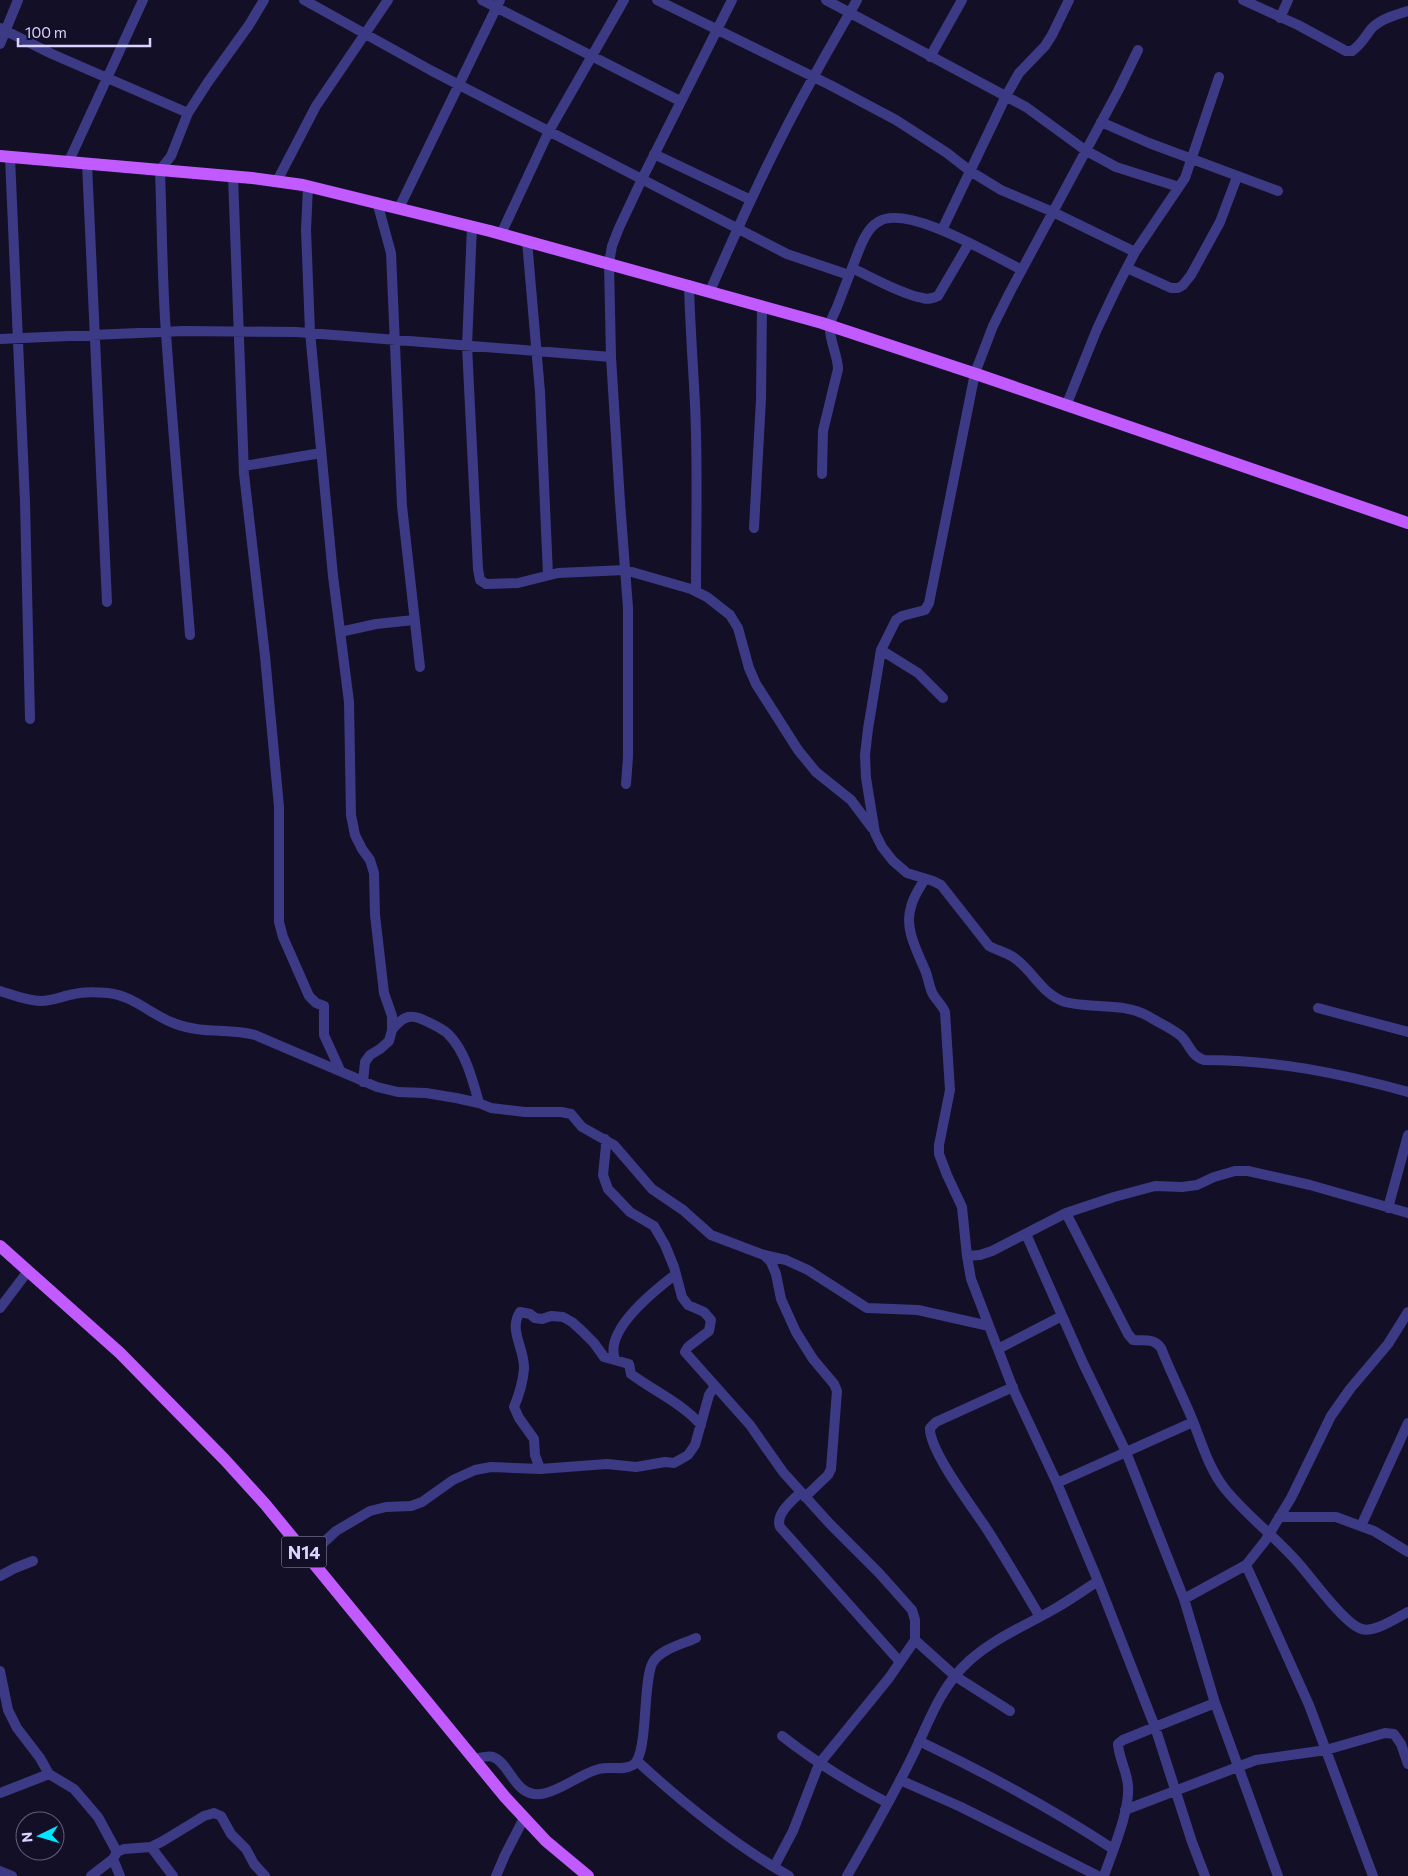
<svg xmlns="http://www.w3.org/2000/svg" width="1408" height="1876" viewBox="0 0 1408 1876" font-family="Commissioner,sans-serif">
<rect width="100%" height="100%" fill="#130f26"/>
<g fill="none" stroke-linecap="round" stroke-linejoin="round">
<path stroke="#3d3a85" stroke-width="10" d="M304 0 432 71 787 254 849 275
M482 0 680 101
M657 0 830 85 896 120 947 153 970 171 1001 190 1053 212 1135 252
M826 0 1026 107 1085 150 1116 167 1179 187
M1243 0 1298 25 1346 51H1352C1361 45 1365 37 1371 29 1380 19 1395 15 1408 11
M1280 18 1288 0
M0 28 52 54 188 113
M0 44 18 0
M1138 50 1118 91 1011 290 993 326 975 373 929 603 925 610 902 616 896 620 881 650 868 729 865 755 866 778 875 833 882 847 893 861 907 873 933 881 941 885 989 946C996 950 1006 952 1013 957 1032 969 1042 995 1065 1002 1092 1009 1123 1002 1148 1016 1159 1023 1171 1028 1181 1036 1190 1045 1191 1056 1204 1060 1275 1060 1340 1073 1408 1092
M930 57 962 0
M1101 122 1149 143 1278 191
M654 154 751 200
M10 157 25 502 30 719
M68 163 143 0
M87 164 107 602
M233 176 244 474 265 656 279 807V922L283 937 309 996 316 1003 324 1006V1035L340 1070
M277 181 316 106 388 0
M308 186 306 230 310 332 333 576 349 702 351 815 355 835 362 849 370 860 374 873 375 915 384 993 392 1016V1030L389 1041 380 1049 370 1055 365 1062 363 1082
M377 202 391 253 402 506 420 667
M399 208 500 0
M472 226 467 346 478 569 480 580 486 584 518 583 558 573 625 570 691 589 707 597 730 615 738 628 749 668 756 684 798 750 816 772 851 800 872 828
M942 230 1006 96 1019 73 1045 46 1052 35 1069 0
M501 234 549 131 624 0
M527 241 540 392 548 575
M852 268C871 277 903 295 923 298 928 300 933 298 938 296L969 243
M1127 268 1171 288H1178L1183 285 1191 275 1220 222 1237 177
M689 285C690 325 693 364 695 404 698 466 696 529 696 591
M710 291C742 218 775 145 814 76 828 50 843 25 857 0
M0 339 184 331 296 332 611 357
M1066 406 1097 329 1116 289 1135 252 1185 178 1219 77
M244 466 321 453
M822 474 823 431 838 369C838 355 828 338 830 324 831 319 835 312 837 307 842 294 847 281 852 268 858 254 864 230 878 222 907 203 993 256 1022 270
M754 528 761 399 762 306
M340 632 376 624 414 620
M190 635C182 534 173 434 166 333 162 279 162 224 160 170L171 156 188 113 208 82 249 25 264 0
M881 650 918 673 943 698
M626 784 628 757V608L620 502 611 357 609 263 612 246 619 228 642 179 732 0
M925 879C920 887 913 897 911 907 904 928 917 951 925 970 929 979 929 989 934 996 938 1002 942 1005 945 1012L950 1090 939 1145V1154L947 1175 962 1207 967 1256 971 1279 1014 1391 1057 1483 1098 1581 1155 1727 1192 1842 1205 1876
M0 991C13 995 27 1001 41 1001 52 1001 63 996 74 994 85 991 97 992 108 993 135 996 152 1016 176 1024 202 1034 229 1028 255 1035L377 1087 398 1092 426 1093 456 1098 479 1103 491 1108 525 1112H561L571 1114 582 1127 614 1145 652 1189 683 1210 711 1235 764 1255 786 1260 808 1270 867 1308 918 1310 989 1326
M1318 1008 1408 1032
M392 1030C403 1015 412 1013 428 1022 434 1025 443 1029 448 1034 465 1050 473 1081 479 1103
M605 1139 606 1146 603 1175 608 1189 630 1212 654 1226 665 1245 674 1267 682 1297 688 1305 704 1312 711 1320 709 1331 688 1347 685 1352 750 1425 783 1472 830 1524 879 1573 912 1610 915 1620V1640L900 1662 889 1678 819 1764 793 1831 774 1867
M1388 1208 1408 1135
M1066 1213 1128 1334 1133 1340C1145 1341 1154 1338 1161 1348 1169 1368 1178 1387 1187 1407 1200 1435 1206 1465 1225 1489 1248 1517 1277 1538 1300 1565 1313 1580 1343 1621 1359 1628 1372 1635 1396 1618 1408 1612
M1026 1234 1083 1363 1126 1452 1184 1599
M764 1255 771 1262 776 1274 781 1299 796 1332 813 1359 834 1384 837 1391 831 1469 828 1475 805 1497
M967 1256 980 1255 992 1251 1066 1213 1114 1197 1155 1186 1182 1187 1197 1185 1214 1177 1235 1171H1248L1310 1185 1408 1213
M0 1308 28 1271
M998 1349 1062 1316
M615 1359C604 1330 655 1290 676 1274
M1013 1387 936 1422 930 1428C929 1451 974 1509 988 1531 1006 1559 1023 1588 1040 1617
M540 1469 535 1455 534 1439 519 1418 514 1407C519 1395 523 1381 524 1369 525 1349 508 1330 520 1312L530 1314 535 1318 542 1319 551 1316 563 1317 572 1322 582 1331 594 1343 604 1357 629 1364 631 1374C654 1391 683 1404 701 1425
M1057 1483 1193 1422
M801 1492C792 1501 775 1514 780 1527L900 1662
M1279 1517H1336L1374 1531 1408 1552
M1361 1526 1408 1423
M308 1557 336 1531 370 1511 386 1507 411 1506 422 1502 453 1480 475 1470 491 1467 540 1469 607 1464 636 1467 665 1462 674 1463 688 1455 695 1445 709 1395 715 1386
M1246 1565 1309 1705 1373 1876
M0 1576 15 1568 33 1561
M915 1640 955 1676 1010 1711
M0 1671 8 1710 17 1728 40 1758 49 1774 74 1789 98 1817 117 1852
M1215 1703 1278 1876
M782 1736C818 1764 849 1783 888 1803
M919 1741C988 1774 1049 1807 1113 1849
M474 1759C480 1758 488 1755 493 1757 511 1763 515 1802 546 1793 565 1788 580 1774 599 1769 609 1766 623 1771 633 1765 649 1755 642 1680 653 1662 661 1649 683 1644 696 1638
M637 1761C684 1804 733 1844 789 1876
M900 1780 961 1807 1098 1876
M0 1793 49 1774
M1125 1810 1256 1760 1326 1750 1385 1733 1394 1734 1401 1744 1408 1764
M151 1847 173 1876
M113 1859 120 1876
M0 1871 12 1876
M91 1876 113 1859 117 1852 124 1849 151 1847 163 1841 204 1816 214 1813 221 1816 231 1834 246 1849 254 1864 265 1876
M496 1876 505 1855 524 1818
M847 1876C869 1838 891 1799 911 1759 928 1725 939 1688 969 1661 994 1638 1027 1625 1056 1608 1070 1600 1084 1590 1098 1581
M1104 1876C1112 1852 1130 1811 1128 1786 1127 1771 1119 1759 1118 1744L1123 1740 1155 1727 1215 1703 1184 1599 1246 1565 1265 1541 1291 1498 1331 1416 1350 1389 1388 1344 1408 1312"/>
<path stroke="#c25bff" stroke-width="12" d="M0 156 252 178 303 185 490 231 822 323 982 376 1408 523
M0 1246 120 1353 225 1460 265 1504 505 1797 546 1841 588 1876"/>
</g>
<g text-anchor="middle" dominant-baseline="central" stroke-width="4.5" stroke-linejoin="round" paint-order="stroke">
<rect fill="#130f26" stroke="#9e99be" stroke-width="1" x="281.5" y="1536.5" width="45" height="31" rx="4"/>
<g font-size="18" font-weight="bold" fill="#d9d4ff">
<text x="304" y="1552">N14</text>
</g>
</g>
<g transform="translate(40 1836) rotate(265)"><circle r="24" fill="#130f26" stroke="#625e7d"/>
<path d="M0-4L9 19L0 12L-9 19Z" fill="#00e5ff"/>
<text y="-8" font-size="14" font-weight="bold" text-anchor="middle" fill="#d9d4ff">N</text>
</g>
<path d="M18 38v8h132v-8" fill="none" stroke="#d9d4ff" stroke-width="2.5"/>
<text x="25" y="38" font-size="15" fill="#d9d4ff" stroke="#130f26" stroke-width="4" paint-order="stroke">100 m</text>
</svg>
